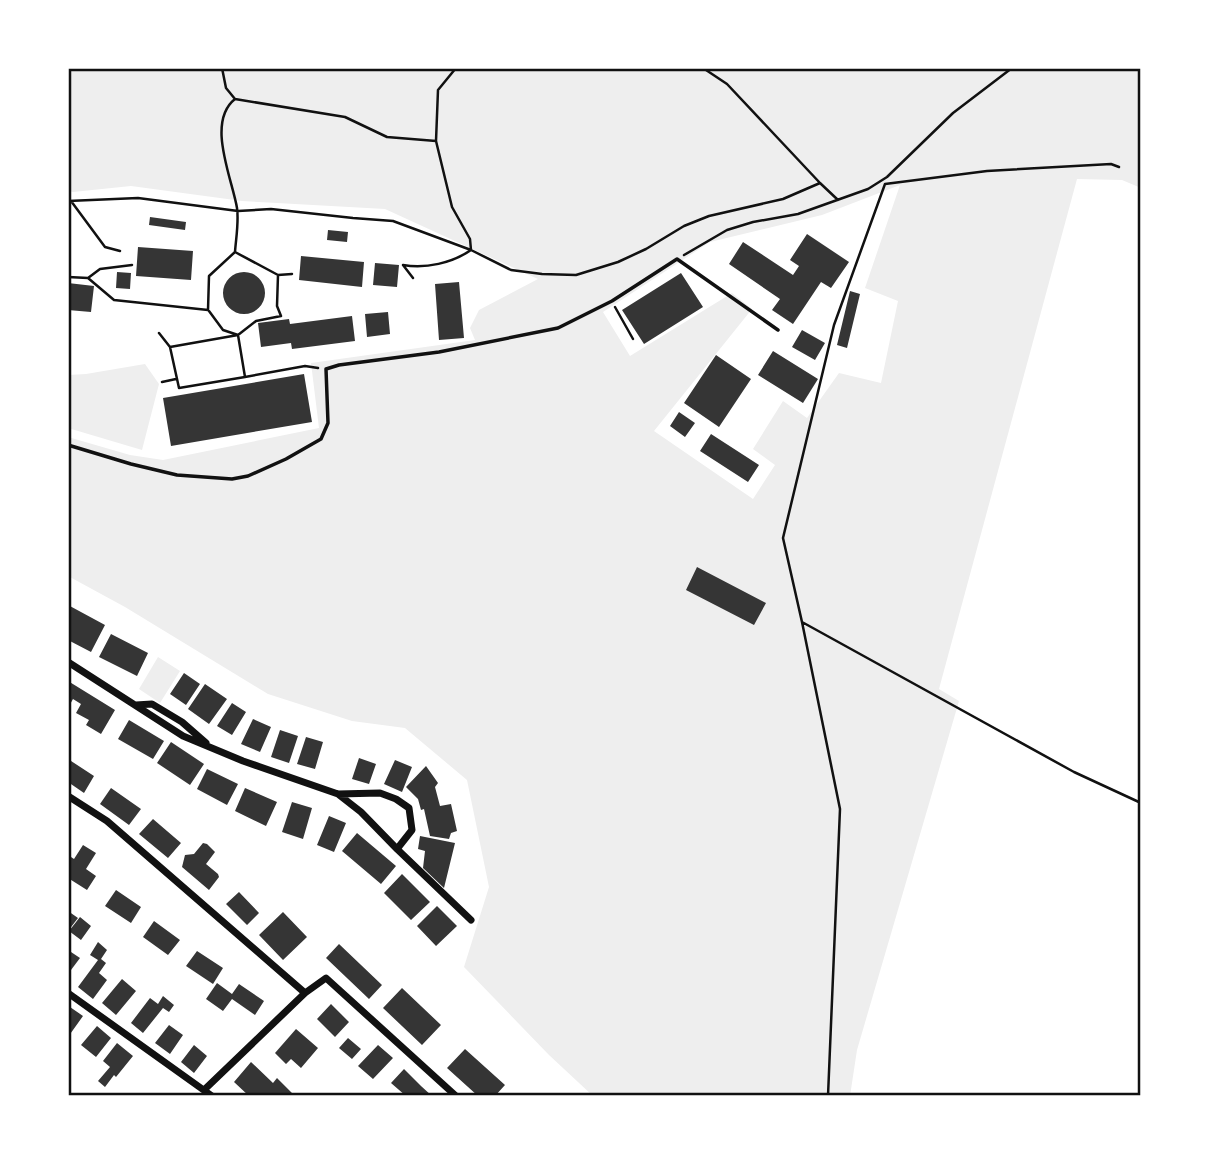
<svg xmlns="http://www.w3.org/2000/svg" width="1209" height="1164" viewBox="0 0 1209 1164" font-family="Mulish,sans-serif">
<rect width="100%" height="100%" fill="#fff"/>
<path fill="#eee" fill-rule="evenodd" d="M68 68H1141V188L1122 180 1077 179 939 689 959 701 857 1050 850 1096H593L549 1055 464 967 489 887 467 780 405 728 352 721 268 694 125 607 68 576V437L130 455 163 460 319 428 311 363 475 340 470 328 479 310 538 279 385 209 242 201 131 186 73 192 68 191ZM900 185 865 288 898 301 881 383 839 373 807 418 783 401 753 449 775 465 753 499 654 431 752 309 732 293 630 356 603 312 710 242 822 215Z
M145 364 159 384 142 450 68 428V375L86 374Z
M158 657 180 671 160 703 139 689Z"/>
<path fill="#353535" d="M150 217 186 222 185 230 149 225Z
M328 230 348 232 347 242 327 240Z
M807 234 849 262 831 288 821 282 793 324 772 310 780 299 729 264 743 242 793 275 799 266 790 260Z
M138 247 193 251 191 280 136 276Z
M301 256 364 262 362 287 299 280Z
M375 263 399 265 397 287 373 285Z
M223 293a21 21 0 1 1 42 0a21 21 0 1 1-42 0Z
M117 272 131 273 130 289 116 288Z
M681 273 703 307 644 344 622 310Z
M459 282 464 338 439 340 435 284Z
M68 283 94 286 91 312 68 310Z
M850 291 860 294 847 348 837 345Z
M388 312 390 334 367 337 365 314Z
M352 316 355 341 292 349 291 343 261 347 258 323 289 319 290 324Z
M802 330 825 343 815 360 792 347Z
M773 351 818 379 803 403 758 375Z
M716 355 751 379 719 427 684 403Z
M304 374 312 422 171 446 163 398Z
M679 412 695 423 685 437 670 426Z
M711 434 759 465 748 482 700 451Z
M697 567 766 603 754 625 686 590Z
M68 605 105 625 91 652 68 640Z
M111 634 148 653 137 676 99 657Z
M184 673 200 684 186 705 170 694Z
M68 681 115 710 101 734 86 725 89 720 76 713 81 704 73 699 68 708Z
M205 684 227 699 209 724 188 709Z
M232 703 246 712 232 735 217 726Z
M253 719 271 727 260 752 241 744Z
M129 720 164 741 153 759 118 739Z
M280 730 298 736 289 763 271 757Z
M306 737 323 742 315 769 297 764Z
M171 742 204 764 190 785 157 763Z
M359 758 376 764 369 784 352 779Z
M68 759 94 776 84 793 68 782Z
M395 760 412 767 402 792 384 784Z
M426 766 438 783 435 787 440 806 451 804 457 831 451 833 449 839 430 836 424 809 421 810 418 799 406 787Z
M207 769 238 784 227 805 197 789Z
M111 788 141 809 129 825 100 804Z
M245 788 277 802 266 826 235 811Z
M292 802 312 808 303 839 282 832Z
M329 816 346 823 334 852 317 845Z
M153 819 181 843 168 858 139 834Z
M357 833 396 866 381 884 342 851Z
M420 836 455 843 444 888 423 868 425 851 418 849Z
M203 843 207 844 215 852 206 864 218 874 219 877 209 890 182 867 185 855 194 854Z
M83 845 96 853 86 869 96 876 87 890 68 878V862L71 857 74 859Z
M402 874 430 902 411 920 384 893Z
M116 890 141 907 131 923 105 906Z
M239 892 259 913 247 925 226 904Z
M437 906 457 926 436 946 417 926Z
M68 911 78 918 68 931Z
M283 912 307 937 283 960 259 935Z
M80 917 91 926 81 940 69 931Z
M154 921 180 940 168 955 143 937Z
M98 942 107 950 101 959 106 963 99 973 107 980 93 999 78 987 98 960 90 955Z
M339 944 382 985 369 999 326 958Z
M68 950 80 958 68 974Z
M197 951 223 968 213 984 186 966Z
M122 979 136 991 116 1015 102 1003Z
M217 983 232 994 239 984 264 1001 255 1015 232 999 223 1011 206 999Z
M402 988 441 1025 422 1045 383 1008Z
M163 996 174 1005 169 1012 163 1008 143 1033 131 1023 150 998 158 1004Z
M331 1004 349 1022 335 1037 317 1019Z
M70 1007 83 1016 68 1037V1010Z
M169 1025 183 1035 170 1054 155 1043Z
M97 1026 111 1038 96 1057 81 1045Z
M296 1029 318 1048 301 1068 291 1059 286 1064 275 1053Z
M348 1038 361 1049 352 1059 339 1048Z
M117 1043 133 1056 116 1077 114 1075 105 1087 98 1081 110 1067 103 1061Z
M194 1045 207 1056 194 1073 181 1062Z
M378 1045 393 1058 373 1079 358 1066Z
M465 1049 505 1085 495 1096H478L447 1068Z
M251 1062 273 1083 277 1078 292 1093 290 1096H249L234 1082Z
M404 1069 421 1086 432 1096H406L391 1083Z"/>
<g fill="none" stroke-linecap="round" stroke-linejoin="round">
<path stroke="#111" stroke-width="2.5" d="M222 68 226 88 235 99
M703 68 727 84 820 183 838 200
M436 141 438 90 456 68
M68 201 138 198 238 211 271 209 353 218 393 221 471 250 511 270 542 274 576 275 618 262 646 249 684 226 709 216 783 199 820 183
M71 201 105 247 120 251
M235 252 278 275 292 274
M684 255 727 230 753 222 798 214 868 189 887 177 953 113 1012 68
M68 277 88 278 100 269 132 265
M88 278 114 300 208 310 209 276 235 252C236 238 239 222 237 208 232 178 206 122 235 99L345 117 387 137 436 141 452 207 470 239 471 250C452 263 426 269 403 265L413 278
M615 307 633 339
M209 311 223 330 238 335 256 321 281 316 277 306 278 275
M159 333 170 347
M238 335 245 377 179 388 170 347Z
M245 377 305 366 318 368
M162 382 176 379
M802 622 1074 772 1141 803
M828 1096 840 809 802 622 783 538 834 325 885 184 987 171 1111 164 1119 167"/>
<path stroke="#111" stroke-width="3.5" d="M68 445 131 464 177 475 232 479 248 476 286 459 321 439 328 423 326 369 339 365 439 352 558 328 612 301 677 259 778 330"/>
<path stroke="#111" stroke-width="7" d="M68 662 183 736 243 761 338 794 380 793 396 799 409 808 412 830 397 849 361 812 338 794
M136 705 152 704 182 722 206 743
M68 796 107 821 305 993 326 978 456 1096
M397 849 471 920
M68 993 212 1096
M204 1090 305 993"/>
</g>
<rect width="1209" height="1164" fill="none" stroke="#ffffff" stroke-width="140"/>
<rect x="70" y="70" width="1069" height="1024" fill="none" stroke="#111" stroke-width="2.5"/>
</svg>
